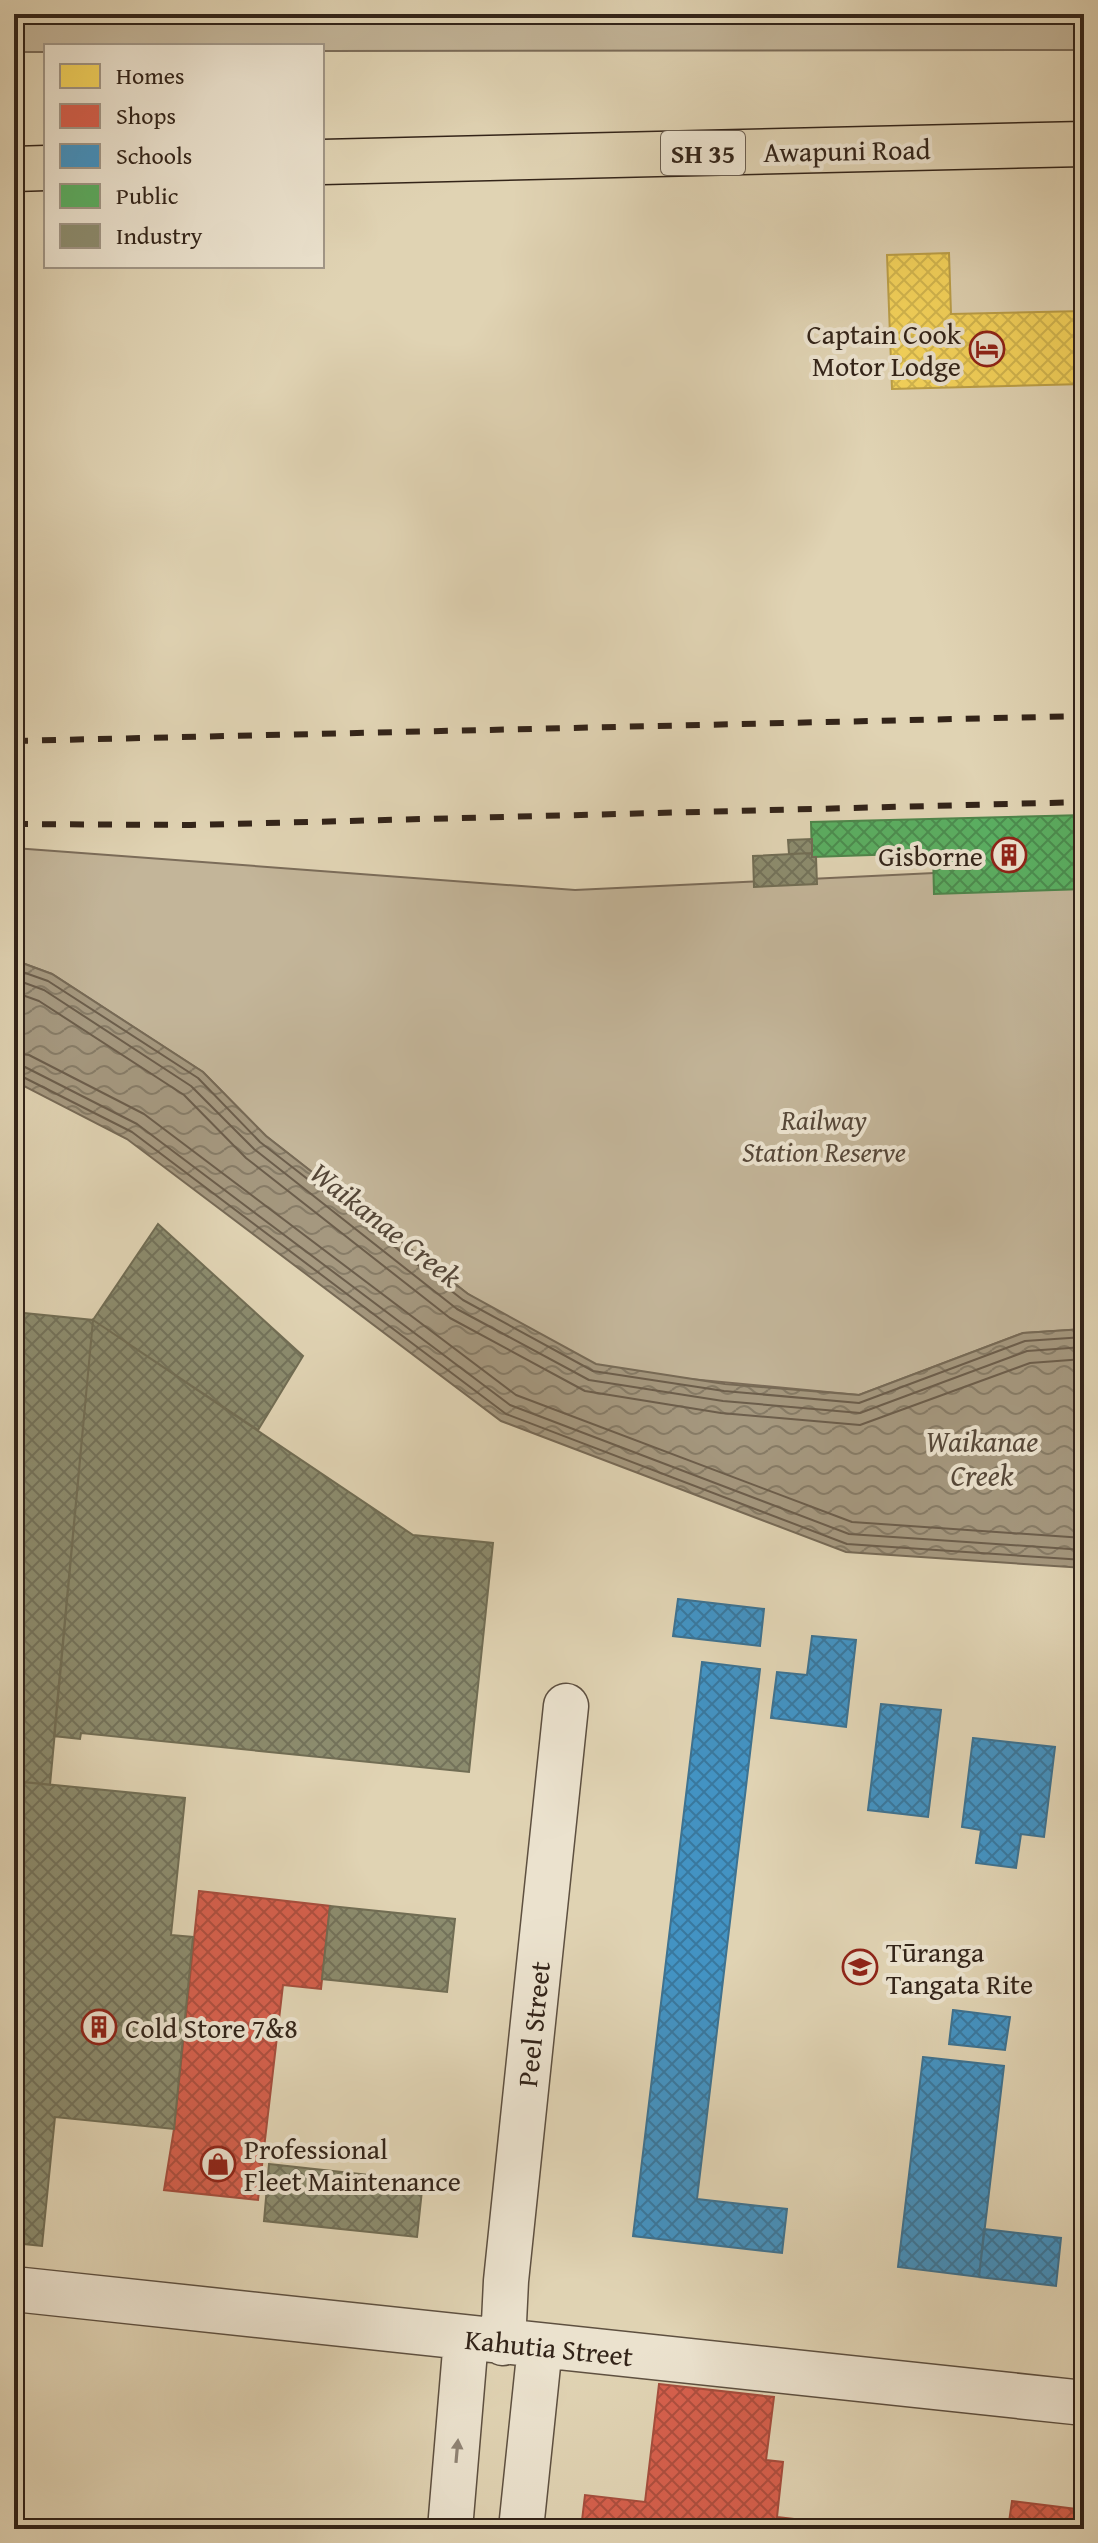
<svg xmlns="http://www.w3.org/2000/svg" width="1098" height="2543" viewBox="0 0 1098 2543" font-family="'Gentium Book Plus',serif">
<defs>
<pattern id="water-waves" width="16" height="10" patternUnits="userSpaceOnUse" patternTransform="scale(2)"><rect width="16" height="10" fill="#a5987f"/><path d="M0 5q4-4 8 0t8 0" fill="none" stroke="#877c67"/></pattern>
<pattern id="homes-cross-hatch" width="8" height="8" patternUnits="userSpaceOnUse" patternTransform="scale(2)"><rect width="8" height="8" fill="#f6d55c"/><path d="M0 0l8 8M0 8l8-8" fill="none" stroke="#d3b74f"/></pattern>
<pattern id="shops-cross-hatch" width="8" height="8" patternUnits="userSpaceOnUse" patternTransform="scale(2)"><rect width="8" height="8" fill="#d6604d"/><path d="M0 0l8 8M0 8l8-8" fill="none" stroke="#ae4f3f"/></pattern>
<pattern id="schools-cross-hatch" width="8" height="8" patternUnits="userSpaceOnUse" patternTransform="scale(2)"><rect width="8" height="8" fill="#4393c3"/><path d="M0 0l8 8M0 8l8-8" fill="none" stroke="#39789e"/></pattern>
<pattern id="public-cross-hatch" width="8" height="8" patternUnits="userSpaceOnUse" patternTransform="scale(2)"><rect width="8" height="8" fill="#5aae61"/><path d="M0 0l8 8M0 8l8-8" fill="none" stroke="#4b8d4f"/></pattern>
<pattern id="industry-cross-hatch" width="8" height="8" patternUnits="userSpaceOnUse" patternTransform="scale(2)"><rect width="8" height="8" fill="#8c8c6e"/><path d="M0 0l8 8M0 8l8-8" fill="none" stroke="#73725a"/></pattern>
</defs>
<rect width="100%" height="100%" fill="#e0d3b3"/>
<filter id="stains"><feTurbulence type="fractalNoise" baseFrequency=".0025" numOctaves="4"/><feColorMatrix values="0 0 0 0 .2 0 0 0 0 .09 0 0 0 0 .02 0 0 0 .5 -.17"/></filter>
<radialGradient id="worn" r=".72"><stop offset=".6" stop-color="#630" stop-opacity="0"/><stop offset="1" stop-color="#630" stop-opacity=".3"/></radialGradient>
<path fill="#c3b599" stroke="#7b6c59" stroke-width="2" d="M14 14H1084V50L322 51V46H46V52H14Z
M14 848 575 890 1084 866V1329L1023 1333 859 1395 584 1369 468 1294 266 1136 203 1072 52 974 14 960Z"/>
<path fill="url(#water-waves)" stroke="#776a56" stroke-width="2" d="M14 960 52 974 203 1072 266 1136 468 1294 596 1364 725 1384 859 1395 1023 1333 1084 1329V1568L846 1552 501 1421 127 1139 14 1081Z"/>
<path fill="url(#homes-cross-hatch)" stroke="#bca048" stroke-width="2" d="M949 253 951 314 1084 311V384L892 389 887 255Z"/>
<path fill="url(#shops-cross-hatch)" stroke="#a54e3d" stroke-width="2" d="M199 1891 330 1906 321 1989 283 1985 258 2200 164 2190 174 2129Z
M659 2384 774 2397 766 2460 783 2462 777 2517 845 2525V2529H581L585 2495 645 2502Z
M1012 2501 1084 2510V2529H1008Z"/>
<path fill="url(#schools-cross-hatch)" stroke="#3e7290" stroke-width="2" d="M678 1599 764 1609 760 1646 673 1636Z
M812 1636 856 1640 846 1727 771 1718 777 1672 807 1675Z
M702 1662 760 1669 697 2199 787 2209 782 2253 633 2236Z
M881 1704 941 1710 928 1817 868 1810Z
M973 1738 1055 1747 1044 1837 1021 1834 1016 1868 976 1863 981 1830 962 1827Z
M953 2010 1010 2017 1005 2050 949 2044Z
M923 2057 1004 2066 979 2277 898 2267Z
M984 2229 1061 2238 1056 2286 979 2277Z"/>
<path fill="url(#public-cross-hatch)" stroke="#4e854b" stroke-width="2" d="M1084 815V889L934 894 933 853 812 857 811 822Z"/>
<path fill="url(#industry-cross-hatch)" stroke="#716d54" stroke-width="2" d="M812 839V853L789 854 788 840Z
M812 853V857H816L817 884 754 887 753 856Z
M158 1224 303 1356 258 1430 93 1320Z
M14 1312 93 1320 50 1785 14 1781Z
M93 1320 413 1535 493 1543 469 1772 81 1733 80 1739 54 1736Z
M14 1781 185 1798 171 1935 193 1937 174 2129 55 2117 42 2246 14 2243Z
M330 1906 455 1919 447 1992 322 1979Z
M269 2164 423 2181 417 2237 264 2221Z"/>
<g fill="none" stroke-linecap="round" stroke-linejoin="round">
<path stroke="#6c5e4c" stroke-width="2" d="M14 969 48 981 198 1078 260 1142 463 1300 593 1371 724 1391 859 1403 1025 1341 1084 1337
M14 979 44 990 191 1086 254 1149 457 1309 589 1380 723 1401 860 1413 1027 1351 1084 1347
M14 992 39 1001 184 1095 246 1158 450 1318 585 1391 721 1413 860 1425 1030 1363 1084 1359
M14 1053 29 1055 144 1114 516 1395 852 1522 1084 1538
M14 1065 25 1067 137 1124 510 1405 849 1534 1084 1550
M14 1075 21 1076 132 1132 506 1414 847 1544 1084 1560"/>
<g stroke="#5e5040" stroke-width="47">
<path id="street" d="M14 2289 1084 2403
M503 2343 506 2281 566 1706
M450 2529 466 2339
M521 2529 540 2346"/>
</g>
<g stroke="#332419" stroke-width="47">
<path id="highway" d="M322 162 1084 144
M14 169 46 168"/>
</g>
<use href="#street" stroke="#ebe2ce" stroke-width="44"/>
<use href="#highway" stroke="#e0d3b3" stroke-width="44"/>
<path stroke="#332419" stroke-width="6" stroke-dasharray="14 14" stroke-linecap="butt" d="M14 741 1084 716
M14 824 191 825 1084 802"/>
</g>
<defs><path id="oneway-solid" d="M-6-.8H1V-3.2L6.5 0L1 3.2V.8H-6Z" transform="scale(2)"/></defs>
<use fill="#8f8374" href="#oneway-solid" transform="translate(457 2451) rotate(-85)"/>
<defs>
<g id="hotel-ring" transform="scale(1.8)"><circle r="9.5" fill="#ebe2ce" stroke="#8f2418" stroke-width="1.5"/><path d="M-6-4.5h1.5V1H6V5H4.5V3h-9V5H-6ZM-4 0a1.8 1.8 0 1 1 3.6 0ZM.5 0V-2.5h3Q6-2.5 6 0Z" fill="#8f2418"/></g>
<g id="building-ring" transform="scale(1.8)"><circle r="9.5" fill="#ebe2ce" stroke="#8f2418" stroke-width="1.5"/><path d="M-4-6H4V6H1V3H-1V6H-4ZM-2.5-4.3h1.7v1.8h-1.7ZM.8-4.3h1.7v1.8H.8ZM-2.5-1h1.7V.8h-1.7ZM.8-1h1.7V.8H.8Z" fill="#8f2418"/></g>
<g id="school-ring" transform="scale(1.8)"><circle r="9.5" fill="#ebe2ce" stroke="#8f2418" stroke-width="1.5"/><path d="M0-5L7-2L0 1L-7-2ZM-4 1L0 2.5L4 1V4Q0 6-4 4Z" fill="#8f2418"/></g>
<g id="shop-ring" transform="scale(1.8)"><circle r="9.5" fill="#ebe2ce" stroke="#8f2418" stroke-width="1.5"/><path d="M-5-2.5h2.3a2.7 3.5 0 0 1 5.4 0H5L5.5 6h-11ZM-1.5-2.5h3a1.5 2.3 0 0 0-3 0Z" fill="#8f2418"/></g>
</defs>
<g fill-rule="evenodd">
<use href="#hotel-ring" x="987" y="349"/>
<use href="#building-ring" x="1009" y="855"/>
<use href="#school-ring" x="860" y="1967"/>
<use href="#building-ring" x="99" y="2027"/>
<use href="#shop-ring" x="218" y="2164"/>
</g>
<g text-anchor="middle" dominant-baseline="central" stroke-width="8" stroke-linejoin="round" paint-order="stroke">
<rect fill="#ebe2ce" stroke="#6a5d4f" stroke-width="2" x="661" y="131" width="84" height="44" rx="6"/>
<g font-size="26" font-weight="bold" fill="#332419">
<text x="703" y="153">SH 35</text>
</g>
<g font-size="28" fill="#332419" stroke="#ebe2ce">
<text transform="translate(847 150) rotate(-1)">Awapuni Road</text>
<text transform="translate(533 2024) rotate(-84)">Peel Street</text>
<text transform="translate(549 2347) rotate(6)">Kahutia Street</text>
</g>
<g font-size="28" fill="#332419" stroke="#ebe2ce" text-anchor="start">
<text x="961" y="333" text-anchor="end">Captain Cook<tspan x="961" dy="32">Motor Lodge</tspan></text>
<text x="983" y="855" text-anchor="end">Gisborne</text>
<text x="886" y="1951">Tūranga<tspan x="886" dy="32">Tangata Rite</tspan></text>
<text x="125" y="2027">Cold Store 7&amp;8</text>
<text x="244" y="2148">Professional<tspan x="244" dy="32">Fleet Maintenance</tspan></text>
</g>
<g font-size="28" font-style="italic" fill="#574839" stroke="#ebe2ce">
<text x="824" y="1119">Railway<tspan x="824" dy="32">Station Reserve</tspan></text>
</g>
<g font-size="30" font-style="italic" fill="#554738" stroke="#ebe2ce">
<text transform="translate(386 1224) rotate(38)">Waikanae Creek</text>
<text x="982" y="1441">Waikanae<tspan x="982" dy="34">Creek</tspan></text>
</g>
</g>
<rect width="1098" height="2543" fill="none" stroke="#e0d3b3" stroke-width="48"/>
<rect x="16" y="16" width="1066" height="2511" fill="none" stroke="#332419" stroke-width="4"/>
<rect x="24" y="24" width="1050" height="2495" fill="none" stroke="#332419" stroke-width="2"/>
<rect x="44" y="44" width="280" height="224" fill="#ebe2ce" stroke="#a19686" stroke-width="2"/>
<rect x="60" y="64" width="40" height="24" fill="#f6d55c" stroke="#a19686" stroke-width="2"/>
<text x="116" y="84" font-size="24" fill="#332419">Homes</text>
<rect x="60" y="104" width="40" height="24" fill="#d6604d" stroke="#a19686" stroke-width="2"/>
<text x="116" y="124" font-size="24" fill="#332419">Shops</text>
<rect x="60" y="144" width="40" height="24" fill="#4393c3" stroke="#a19686" stroke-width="2"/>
<text x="116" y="164" font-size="24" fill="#332419">Schools</text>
<rect x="60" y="184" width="40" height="24" fill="#5aae61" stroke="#a19686" stroke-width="2"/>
<text x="116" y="204" font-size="24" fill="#332419">Public</text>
<rect x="60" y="224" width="40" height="24" fill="#8c8c6e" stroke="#a19686" stroke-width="2"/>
<text x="116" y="244" font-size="24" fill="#332419">Industry</text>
<rect width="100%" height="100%" filter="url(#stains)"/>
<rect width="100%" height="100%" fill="url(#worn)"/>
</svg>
